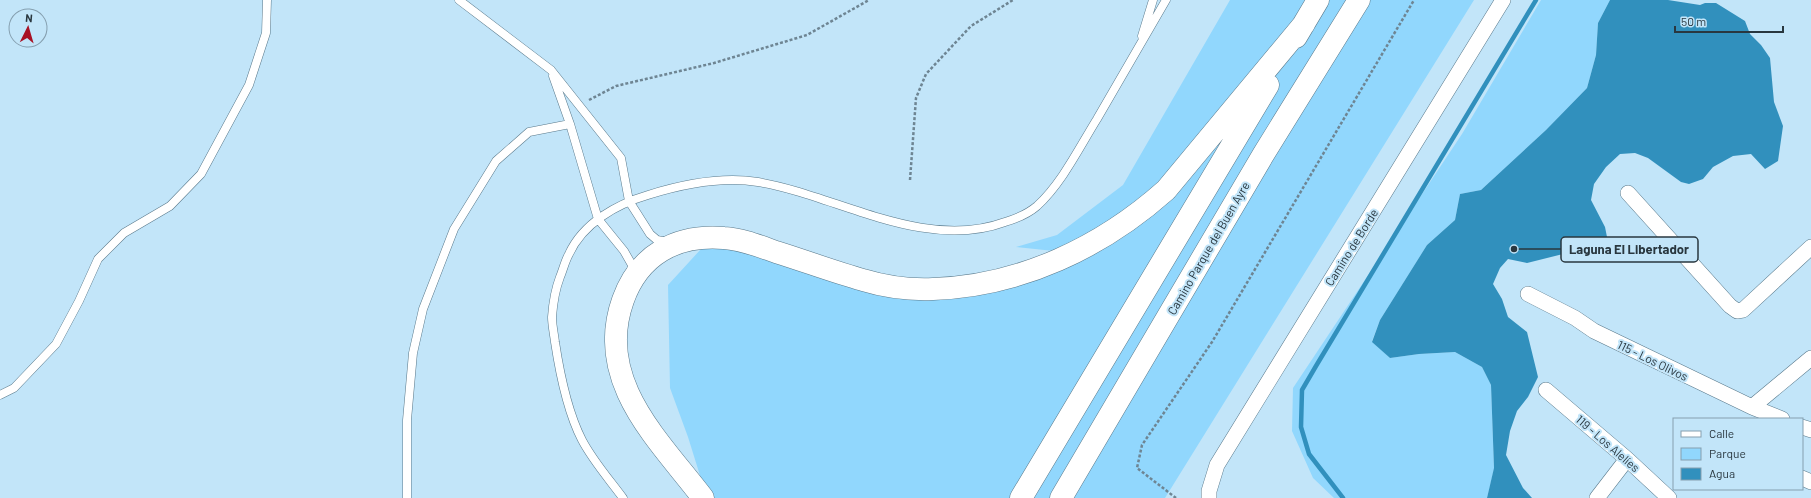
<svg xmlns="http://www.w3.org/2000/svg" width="1811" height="498" viewBox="0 0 1811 498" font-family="Barlow,sans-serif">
<rect width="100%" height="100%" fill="#c2e5f9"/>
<path fill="#91d7fd" d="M1230 0H1474L1165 498H707L688 437 670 388 668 285 712 237 915 289 1073 253 1016 247 1057 235 1123 185Z
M1541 0H1610L1598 23 1596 55 1587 88 1546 130 1481 190 1460 194 1455 220 1427 245 1380 320 1372 341 1390 358 1419 354 1455 352 1482 367 1491 385 1494 469 1487 498H1334L1313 478 1292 431 1293 388 1462 134Z"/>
<path fill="#3190bd" d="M1610 0H1668L1700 5 1705 3H1716L1745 21 1750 34 1761 45 1770 58 1774 102 1783 126 1778 161 1765 169 1751 154 1733 156 1713 167 1703 179 1689 184 1681 182 1648 158 1635 153 1620 154 1606 167 1594 184 1591 200 1605 227 1607 237 1606 246 1599 254 1594 255 1567 253 1527 263 1508 259 1500 268 1493 284 1502 299 1508 317 1527 332 1538 377 1528 397 1517 411 1510 431 1506 455 1523 488 1532 498H1487L1494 468 1491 385 1482 367 1455 352 1419 354 1390 358 1372 342 1380 320 1427 245 1455 220 1460 194 1481 190 1546 130 1587 88 1596 55 1598 23Z"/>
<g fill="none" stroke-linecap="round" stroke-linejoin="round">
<path stroke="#3190bd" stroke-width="4.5" d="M1343 498 1309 454 1301 427 1302 390 1316 366 1536 0"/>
<g stroke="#59798b" stroke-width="9">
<path id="lane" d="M459 0 551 70 621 158 629 201 650 234 657 240 668 242
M1142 36 1153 0
M553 76 570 124
M0 395 14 388 56 344 79 301 98 259 124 233 170 206 201 174 249 85 266 33 267 0
M407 498V420L413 353 423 309 454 229 496 161 529 132 570 124 598 219 624 251 632 265 631 272
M623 498C609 479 593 461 582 440 567 411 560 375 555 342 554 334 552 325 552 317 553 303 555 290 560 277 563 270 565 261 569 254 583 223 617 204 648 195 683 184 721 176 758 182 836 195 924 252 1005 222 1015 219 1029 213 1037 206 1062 183 1079 148 1097 119 1120 79 1143 40 1166 0"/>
</g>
<g stroke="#59798b" stroke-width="16">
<path id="street" d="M1628 193 1730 306 1737 311 1743 310 1811 247
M1528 294 1575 318 1594 331 1752 407 1782 419
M1546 390 1627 459 1669 498
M1752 407 1811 358
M1802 427 1811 430
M1802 478 1811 482
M1209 498V491L1217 465 1503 0
M1597 498 1627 459"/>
</g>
<g stroke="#59798b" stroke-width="23">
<path id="highway" d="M1296 37 1318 0
M703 498C659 440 594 381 623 300 639 255 676 234 724 238 742 239 759 246 776 252 805 261 834 272 863 280 886 287 909 290 933 289 1021 286 1102 247 1166 190L1304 24
M1021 498 1268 85
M1061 498 1263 155 1359 0"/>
</g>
<path stroke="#6e8593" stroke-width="2.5" stroke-dasharray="3 2" stroke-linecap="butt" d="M589 100 616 86 714 63 807 35 869 0
M910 180 916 98 926 74 971 26 1013 0
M1176 498 1137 468 1142 445 1212 342 1414 0"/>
<use href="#lane" stroke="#fff" stroke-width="8"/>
<use href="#street" stroke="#fff" stroke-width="15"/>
<use href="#highway" stroke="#fff" stroke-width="22"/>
</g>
<g text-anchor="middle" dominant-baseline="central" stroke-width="4" stroke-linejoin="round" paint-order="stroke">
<g font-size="12" fill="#29373f" stroke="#c2e5f9">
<text transform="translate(1351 247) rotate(-58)">Camino de Borde</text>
<text transform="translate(1208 248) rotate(-60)">Camino Parque del Buen Ayre</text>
<text transform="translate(1653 360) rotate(26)">115 - Los Olivos</text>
<text transform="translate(1608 443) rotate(41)">119 - Los Alelíes</text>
</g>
</g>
<path fill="none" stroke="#29373f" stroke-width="1.5" d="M1514 249L1561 249"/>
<circle fill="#29373f" stroke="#c2e5f9" stroke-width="1.5" cx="1514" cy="249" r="4"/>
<rect fill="#c2e5f9" stroke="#29373f" stroke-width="1.5" x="1561" y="237" width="137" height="25" rx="4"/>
<g font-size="13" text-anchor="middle" font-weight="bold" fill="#29373f">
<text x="1629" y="254">Laguna El Libertador</text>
</g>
<rect x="1673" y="418" width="130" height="72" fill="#c2e5f9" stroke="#859faf"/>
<rect x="1681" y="431" width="20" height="6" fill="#ffffff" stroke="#859faf"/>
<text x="1709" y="438" font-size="12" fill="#29373f">Calle</text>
<rect x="1681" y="448" width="20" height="12" fill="#91d7fd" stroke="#859faf"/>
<text x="1709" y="458" font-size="12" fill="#29373f">Parque</text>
<rect x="1681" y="468" width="20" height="12" fill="#3190bd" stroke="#859faf"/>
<text x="1709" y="478" font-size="12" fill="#29373f">Agua</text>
<g transform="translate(28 28) rotate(5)"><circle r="19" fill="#c2e5f9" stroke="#859faf"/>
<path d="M0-3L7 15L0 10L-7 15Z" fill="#a81124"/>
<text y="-6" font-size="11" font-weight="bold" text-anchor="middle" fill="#29373f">N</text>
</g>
<path d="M1675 26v6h108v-6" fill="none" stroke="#29373f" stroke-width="2"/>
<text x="1681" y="26" font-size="12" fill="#29373f" stroke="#c2e5f9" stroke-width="3" paint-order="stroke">50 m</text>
</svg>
